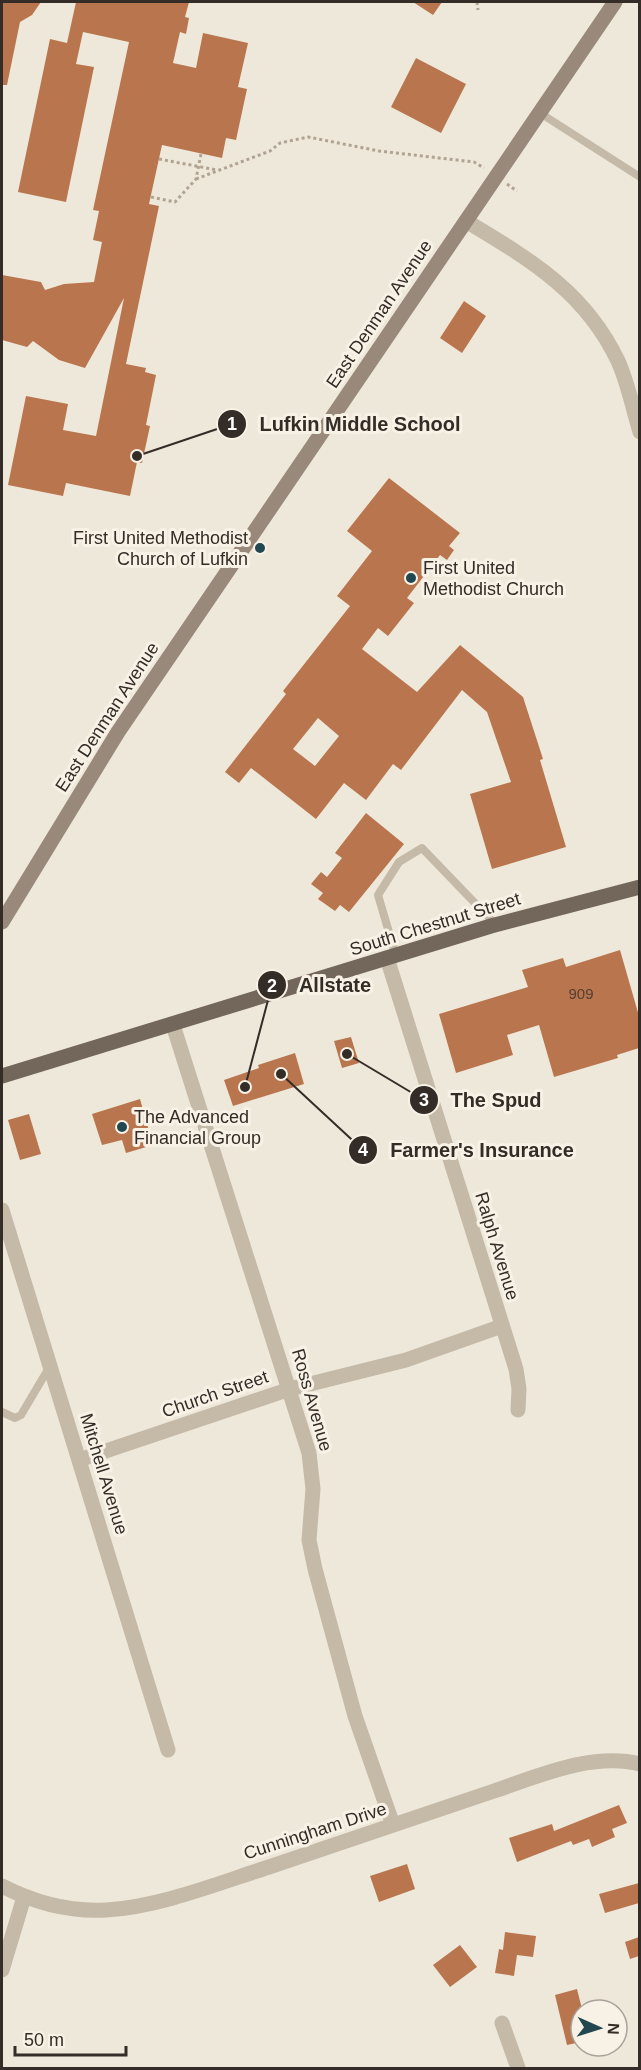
<svg xmlns="http://www.w3.org/2000/svg" width="641" height="2070" viewBox="0 0 641 2070" font-family="Arial,sans-serif">
<rect width="100%" height="100%" fill="#eee8da"/>
<path fill="#b9764e" fill-rule="evenodd" d="M2 2H41L32 15 20 22 7 85H2Z
M76 2H189L185 17 189 18 186 34 180 32 173 63 196 68 203 33 248 43 238 87 247 89 236 140 226 138 222 158 162 145 149 204 159 206 126 364 146 368 145 372 156 375 146 425 150 426 142 463 137 462 130 496 66 483 63 496 8 485 26 396 68 404 63 430 96 436 124 298 85 368 59 360 33 341 27 347 2 340V275L41 282 45 290 64 284 94 282 102 242 93 240 99 211 93 210 129 42 83 32 76 64 94 67 66 202 18 192 50 39 67 43Z
M413 2H442L433 15Z
M416 58 466 84 441 133 391 107Z
M464 301 486 316 462 353 440 338Z
M389 478 460 533 449 546 454 550 447 560 440 555 407 598 414 603 388 636 378 628 362 649 417 692 460 645 523 697 543 759 540 760 566 847 492 869 470 794 511 782 487 712 462 690 401 770 393 764 366 800 344 783 316 819 251 768 239 783 225 772 286 694 283 691 350 606 337 596 372 551 347 531ZM318 718 339 736 315 766 293 749Z
M366 813 404 844 349 912 340 905 335 911 318 899 323 893 311 884 321 872 327 877 342 858 335 853Z
M620 950 639 1016V1048L617 1055 618 1058 554 1077 539 1025 507 1035 513 1055 456 1073 439 1014 528 987 522 970 563 958 566 967Z
M351 1037 359 1063 342 1068 334 1041Z
M295 1053 304 1084 233 1106 224 1080 259 1068 258 1065Z
M140 1099 153 1145 126 1153 122 1140 102 1145 92 1114Z
M29 1114 41 1154 20 1160 8 1120Z
M619 1805 627 1823 612 1829 615 1837 592 1847 589 1839 573 1845 571 1841 517 1862 509 1838 552 1824 554 1831Z
M407 1864 415 1889 379 1902 370 1876Z
M639 1883V1903L605 1913 599 1894Z
M505 1932 536 1936 533 1957 517 1955 514 1976 495 1973 499 1949 503 1950Z
M639 1937V1956L630 1959 625 1942Z
M460 1945 477 1967 450 1987 433 1965Z
M577 1989 581 2005V2042L567 2045 555 1995Z"/>
<g fill="none" stroke-linecap="round" stroke-linejoin="round">
<path stroke="#b1a392" stroke-width="3" stroke-dasharray="3 3" stroke-linecap="butt" d="M477 2 478 10
M159 159 217 170
M196 179 270 151 280 143 308 137 379 151 474 162 484 168
M507 184 517 191
M151 197 175 202 196 179 201 154"/>
<path stroke="#c5b9a8" stroke-width="8" d="M540 113 640 177
M396 956 378 895 399 862 422 848 496 925
M2 1412 15 1418 21 1415 50 1366"/>
<path stroke="#c5b9a8" stroke-width="15" d="M466 221C529 259 585 291 618 361 628 383 633 409 640 432
M387 958 516 1369 519 1389 518 1410
M173 1025 309 1453 313 1489 309 1540 315 1569 355 1716 393 1825
M2 1210 168 1750
M79 1460 290 1389 406 1360 502 1326
M2 1886C35 1903 68 1912 106 1910 159 1907 219 1883 269 1867 344 1842 419 1817 494 1791 539 1776 592 1752 640 1764
M2 1970 24 1897
M502 2023 518 2068"/>
<path stroke="#98897a" stroke-width="15" d="M2 922 118 732 615 2"/>
<path stroke="#73665a" stroke-width="15" d="M2 1076 491 926 640 887"/>
</g>
<g fill="#214750" stroke="#f7f1e6" stroke-width="2">
<circle cx="260" cy="548" r="6"/>
<circle cx="411" cy="578" r="6"/>
<circle cx="122" cy="1127" r="6"/>
</g>
<g text-anchor="middle" dominant-baseline="central" stroke-width="6" stroke-linejoin="round" paint-order="stroke">
<g font-size="15" fill="#543e31">
<text x="581" y="993">909</text>
</g>
<g font-size="18" fill="#332c27" stroke="#f7f1e6">
<text transform="translate(379 314) rotate(-56)">East Denman Avenue</text>
<text transform="translate(107 717) rotate(-57)">East Denman Avenue</text>
<text transform="translate(435 924) rotate(-17)">South Chestnut Street</text>
<text transform="translate(497 1246) rotate(73)">Ralph Avenue</text>
<text transform="translate(215 1394) rotate(-19)">Church Street</text>
<text transform="translate(312 1400) rotate(74)">Ross Avenue</text>
<text transform="translate(104 1474) rotate(73)">Mitchell Avenue</text>
<text transform="translate(315 1831) rotate(-18)">Cunningham Drive</text>
</g>
<g font-size="18" fill="#332c27" stroke="#f7f1e6" text-anchor="start">
<text x="248" y="538" text-anchor="end">First United Methodist<tspan x="248" dy="21">Church of Lufkin</tspan></text>
<text x="423" y="568">First United<tspan x="423" dy="21">Methodist Church</tspan></text>
<text x="134" y="1117">The Advanced<tspan x="134" dy="21">Financial Group</tspan></text>
</g>
</g>
<path fill="none" stroke="#332c27" stroke-width="2" d="M137 456L232 424M245 1087L272 985M347 1054L424 1100M281 1074L363 1150"/>
<g fill="#332c27" stroke="#f7f1e6" stroke-width="2">
<circle cx="137" cy="456" r="6"/>
<circle cx="245" cy="1087" r="6"/>
<circle cx="347" cy="1054" r="6"/>
<circle cx="281" cy="1074" r="6"/>
<circle cx="232" cy="424" r="15"/>
<circle cx="272" cy="985" r="15"/>
<circle cx="424" cy="1100" r="15"/>
<circle cx="363" cy="1150" r="15"/>
</g>
<g font-size="18" text-anchor="middle" font-weight="bold" fill="#fff">
<text x="232" y="430">1</text>
<text x="272" y="992">2</text>
<text x="424" y="1106">3</text>
<text x="363" y="1156">4</text>
</g>
<g font-size="20" text-anchor="middle" font-weight="bold" fill="#332c27" stroke="#f7f1e6" stroke-width="6" stroke-linejoin="round" paint-order="stroke">
<text x="360" y="431">Lufkin Middle School</text>
<text x="335" y="992">Allstate</text>
<text x="496" y="1107">The Spud</text>
<text x="482" y="1157">Farmer's Insurance</text>
</g>
<rect width="641" height="2070" fill="none" stroke="#332c27" stroke-width="6"/>
<g transform="translate(599 2028) rotate(93)"><circle r="28" fill="#f7f1e6" stroke="#a9a29a" stroke-width="1.5"/>
<path d="M0-4.5L10 22L0 15L-10 22Z" fill="#214750"/>
<text y="-9" font-size="16" font-weight="bold" text-anchor="middle" fill="#332c27">N</text>
</g>
<path d="M15 2046v9h111v-9" fill="none" stroke="#332c27" stroke-width="3"/>
<text x="24" y="2046" font-size="18" fill="#332c27" stroke="#f7f1e6" stroke-width="4.5" paint-order="stroke">50 m</text>
</svg>
